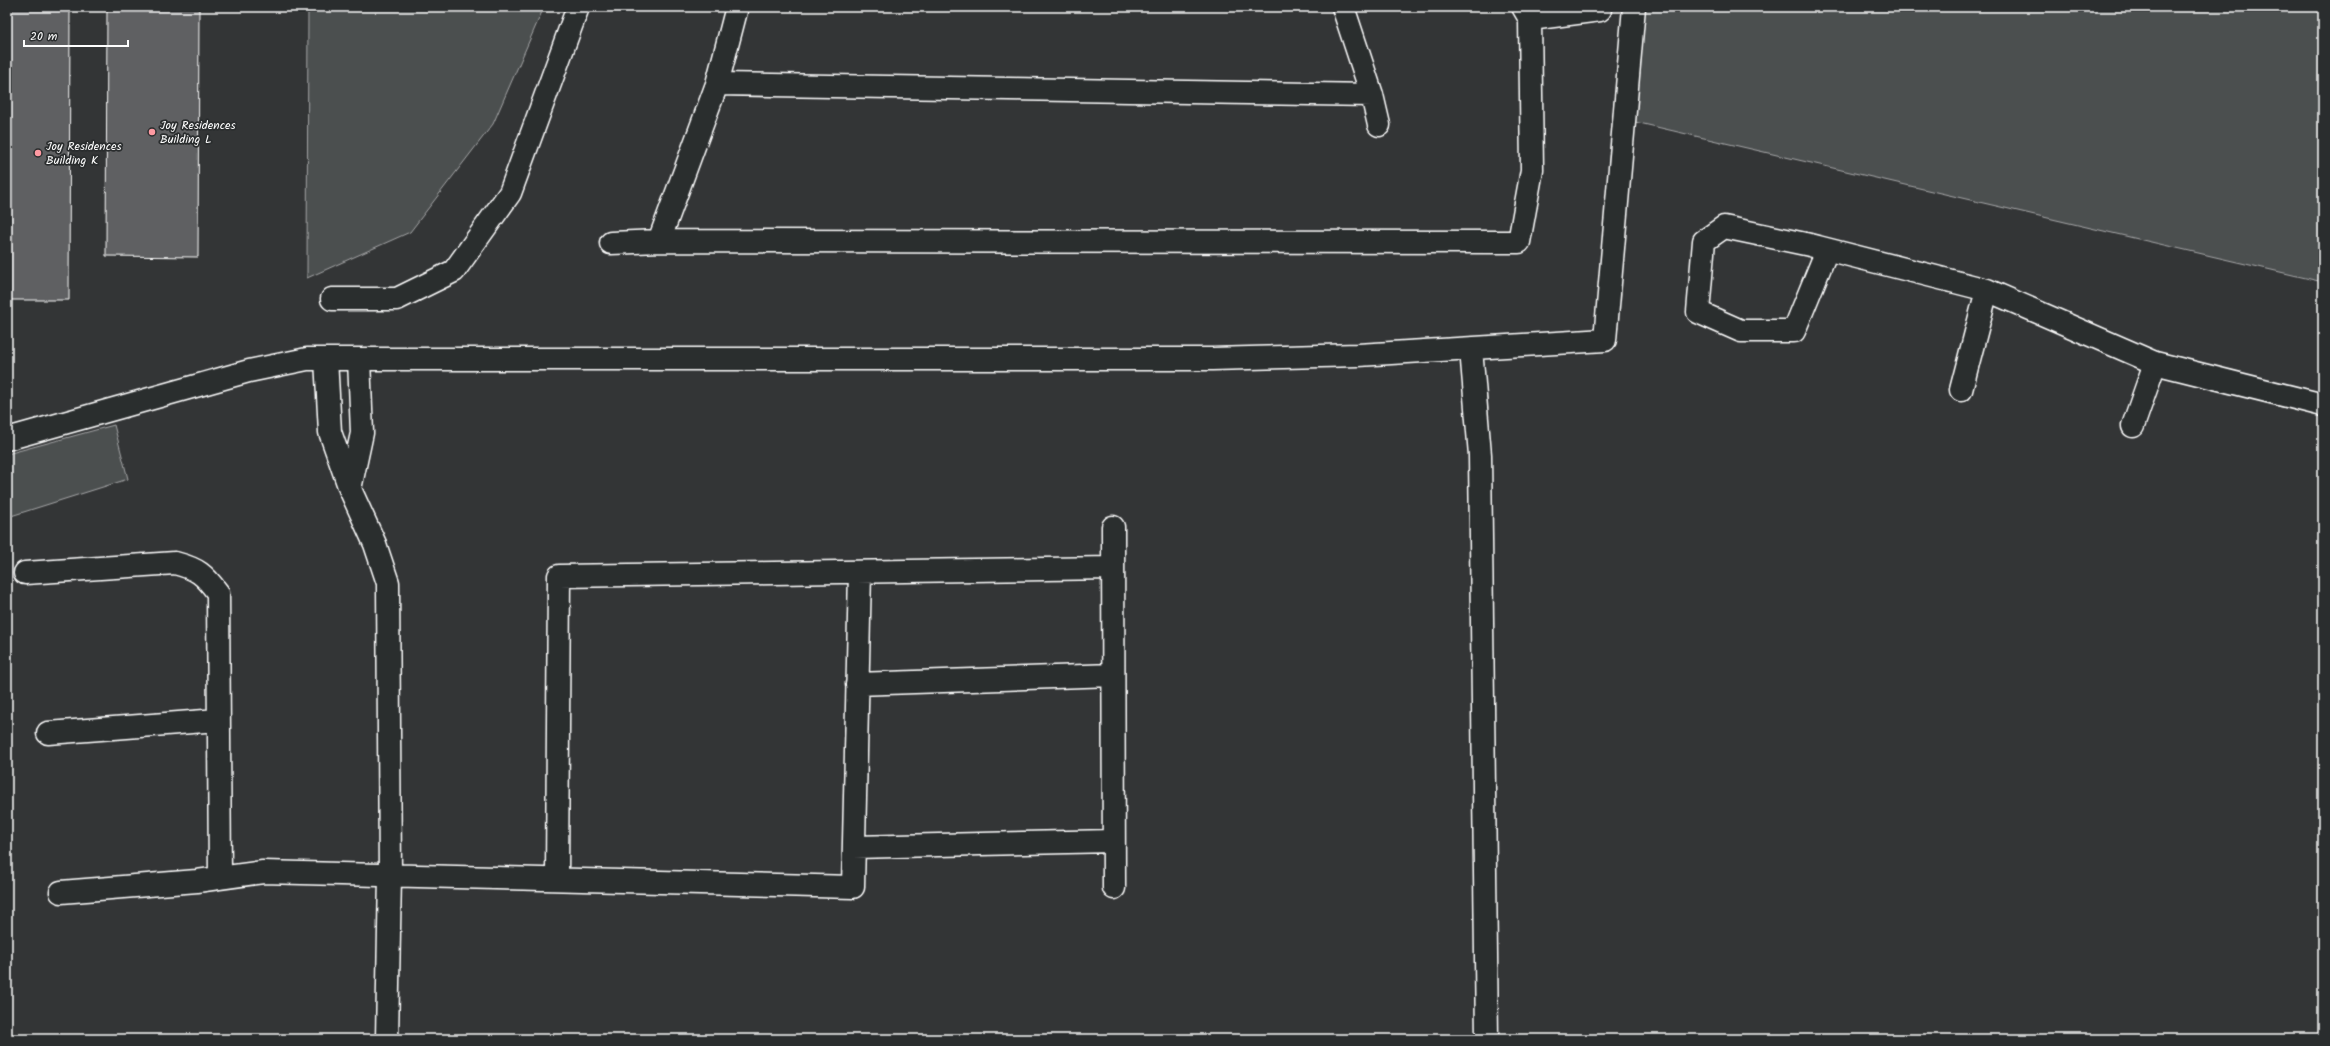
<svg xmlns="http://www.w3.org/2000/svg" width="2330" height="1046" viewBox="0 0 2330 1046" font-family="Kalam,sans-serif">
<rect width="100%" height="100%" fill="#333536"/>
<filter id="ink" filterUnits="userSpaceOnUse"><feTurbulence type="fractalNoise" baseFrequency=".025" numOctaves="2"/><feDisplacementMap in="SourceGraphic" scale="8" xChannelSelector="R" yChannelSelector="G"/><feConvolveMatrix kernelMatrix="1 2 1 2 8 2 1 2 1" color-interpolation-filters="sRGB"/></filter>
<g filter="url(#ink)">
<path fill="#4c4f50" stroke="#a6a7a8" d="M308 7H544L493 124 410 232 307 278Z
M1644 7H2323V282L1635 122Z
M114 425 128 479 11 516 7 687V454Z"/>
<path fill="#5f6162" stroke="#fff" d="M7 7H70L69 300H7Z
M107 7H199L198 257 106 256Z"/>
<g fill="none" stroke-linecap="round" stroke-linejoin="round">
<g stroke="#fff" stroke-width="25">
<path id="minor" d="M1343 7 1372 95 1379 125
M1530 19 1600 10V7
M717 84 1372 95
M659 241 717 84 737 7
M611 243 659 241 1519 242 1532 170 1530 19 1523 7
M1827 250 1794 331H1741L1698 312 1704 241 1724 227 1810 245 1987 290 2155 363 2323 405
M332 299H397L454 271 510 193 578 7
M1471 349 1480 455 1487 1039
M326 359 330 432 350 489 375 544 388 583 390 875 387 1039
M1961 390 1987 290
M2133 426 2155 363
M7 439 249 371 307 359H1212L1358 355 1605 340 1634 7
M350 489 362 433 359 359
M1113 527 1114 888
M25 573 175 563C198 569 204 574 218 593L220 878
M857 684 1113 675
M48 733 218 720
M854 847 1113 841
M557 879 559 576 1113 568
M61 892 197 881 263 872 853 887 860 572"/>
</g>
<use href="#minor" stroke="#2a2d2e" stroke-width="22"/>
</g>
</g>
<g fill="#ff9aa2" stroke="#2a2d2e" stroke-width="1.5">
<circle cx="152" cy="132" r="4"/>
<circle cx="38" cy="153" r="4"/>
</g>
<g text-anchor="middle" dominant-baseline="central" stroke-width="3.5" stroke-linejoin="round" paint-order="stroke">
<g font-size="12" fill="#fff" stroke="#2a2d2e" text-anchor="start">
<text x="160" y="125">Joy Residences<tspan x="160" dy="14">Building L</tspan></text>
<text x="46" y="146">Joy Residences<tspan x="46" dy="14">Building K</tspan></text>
</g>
</g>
<rect width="2330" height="1046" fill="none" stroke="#2a2d2e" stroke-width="24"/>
<rect x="12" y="12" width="2306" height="1022" fill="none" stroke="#fff" stroke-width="1.5" filter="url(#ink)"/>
<path d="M24 40v6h104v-6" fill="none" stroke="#ffffff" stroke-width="2"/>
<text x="30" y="40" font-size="12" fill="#ffffff" stroke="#2a2d2e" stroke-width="3" paint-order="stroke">20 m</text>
</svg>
